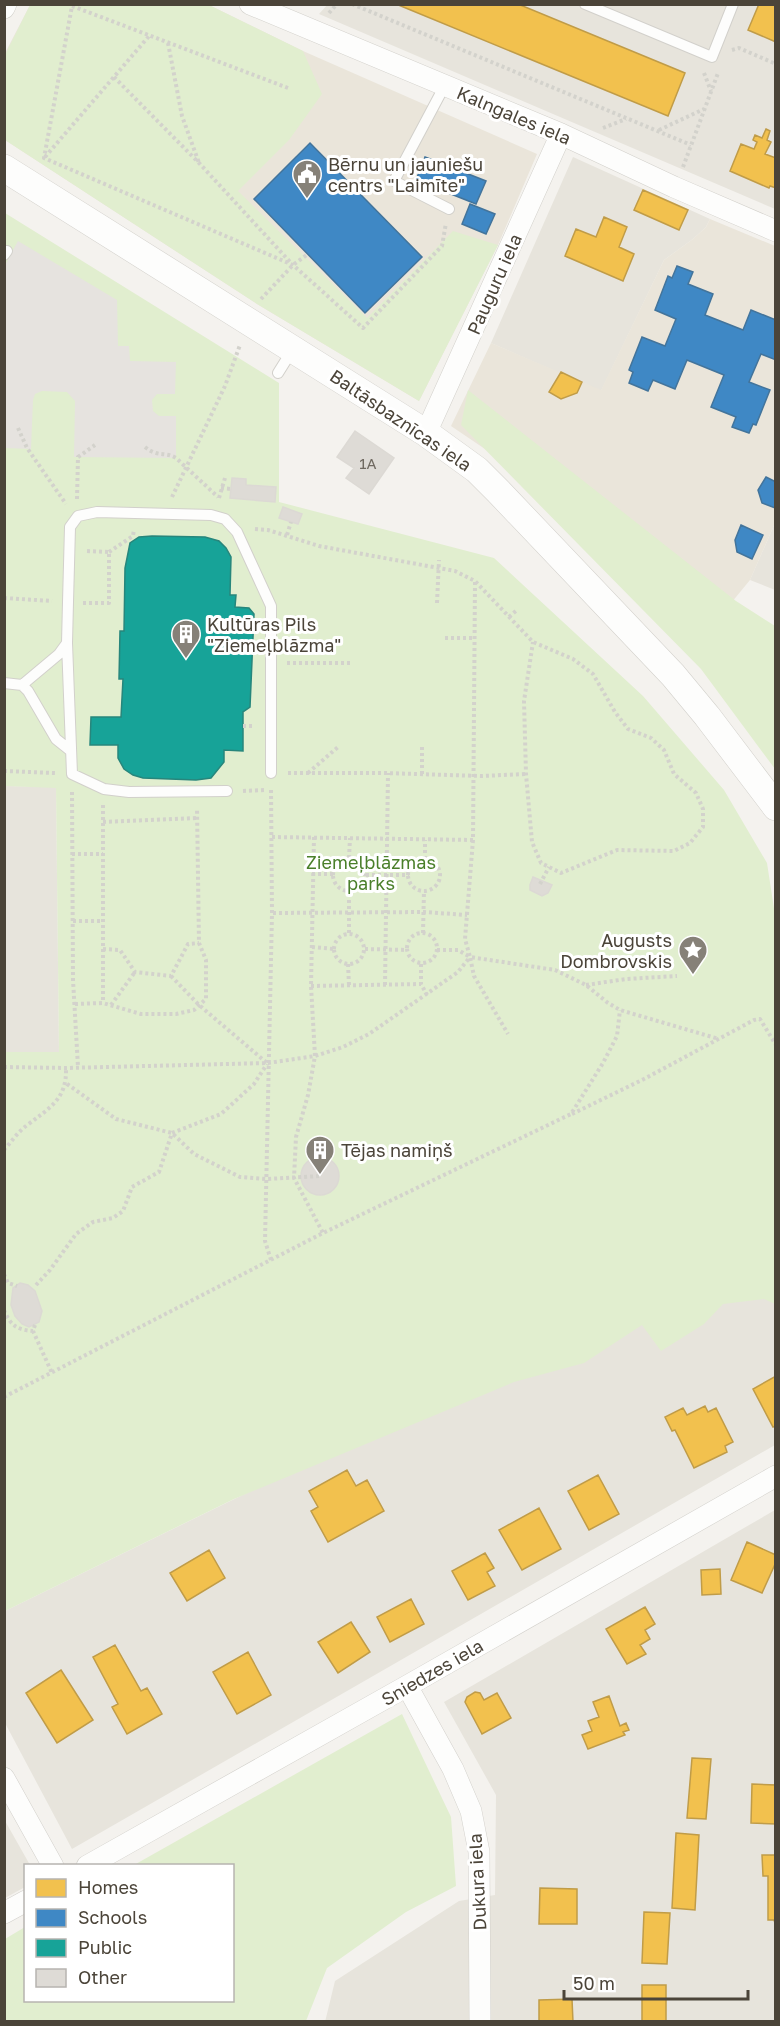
<svg xmlns="http://www.w3.org/2000/svg" width="780" height="2026" viewBox="0 0 780 2026" font-family="'Golos Text',sans-serif">
<rect width="100%" height="100%" fill="#f4f2ee"/>
<path fill="#e7e4dc" d="M328 4 775 5V209L319 14Z
M573 157 710 219 706 227 693 239 664 260 601 391 491 343Z
M775 523 776 590H775L750 580Z
M5 786 56 787 59 1053 5 1052Z
M775 1235V1445L72 1849 5 1723V1611Z
M775 1510V2021L325 2022 335 1981 459 1901 495 1895 496 1795 444 1702Z
M4 1819 30 1865 26 1866 25 1887 5 1898Z"/>
<path fill="#eae5da" d="M30 5H209L303 51 537 154 498 245 419 401 257 304 5 140 4 55Z
M710 219 775 246V523L750 580 694 648 510 466 451 426 491 343 601 390 664 260 693 239 706 227Z"/>
<path fill="#e1eecf" d="M30 5H209L303 51 322 94 289 140 238 191 367 318 453 231 498 245 419 401 257 304 5 140V55Z
M5 213 279 383V502L494 558 643 696 724 790 767 863 775 915V1304L764 1299 723 1304 704 1324 661 1351 642 1325 584 1363 514 1382 234 1499 5 1611V1052H59L56 788 5 786Z
M468 390 736 601 775 626V769L701 669 461 425Z
M402 1714 451 1817 456 1886 406 1912 327 1968 306 2021H5V1939L25 1927 26 2000H232V1866L134 1865Z"/>
<path fill="#e6e3df" d="M18 241 117 300 118 346H129L130 361 176 362 175 394H157L152 400 153 411 159 416H176V458L74 457 75 401 67 392 42 391 35 394 33 400 31 449 5 448V265Z"/>
<path fill="#f2c14e" stroke="#c09c48" stroke-width="1.5" d="M396 4H518L685 73 668 116Z
M759 4H776V42L748 30Z
M766 129 770 131 767 140 771 142 765 154 776 158V188L770 186 769 188 730 171 741 144 754 149 757 142 753 140 755 135 762 138Z
M643 190 688 210 679 230 634 210Z
M604 217 627 227 619 247 634 254 623 281 565 256 576 229 596 237Z
M561 372 582 382 577 393 561 399 549 392Z
M776 1376V1426L773 1427 753 1389Z
M705 1406 708 1412 716 1408 733 1442 725 1446 727 1452 694 1468 675 1430 672 1431 665 1417 683 1408 687 1415Z
M347 1470 356 1486 367 1480 384 1511 328 1542 311 1511 318 1507 309 1491Z
M598 1475 619 1514 589 1530 568 1491Z
M539 1508 561 1549 522 1570 499 1530Z
M747 1542 776 1555V1562L762 1593 731 1580Z
M209 1550 225 1578 187 1601 170 1573Z
M485 1553 494 1568 487 1572 495 1586 468 1600 452 1571Z
M720 1569 721 1594 702 1595 701 1570Z
M411 1599 424 1624 390 1642 377 1617Z
M645 1607 655 1624 645 1630 650 1639 640 1645 646 1654 627 1664 606 1629Z
M351 1622 370 1652 338 1673 318 1642Z
M115 1645 141 1691 147 1688 162 1714 127 1734 112 1707 118 1704 93 1657Z
M248 1652 271 1695 237 1714 213 1672Z
M61 1670 93 1720 57 1743 26 1693Z
M475 1692 480 1693 484 1700 497 1693 511 1718 482 1734 465 1702 467 1697Z
M609 1696 620 1726 626 1723 629 1730 623 1732 625 1735 588 1749 582 1735 592 1731 588 1721 599 1717 593 1702Z
M692 1758 711 1759 706 1819 687 1818Z
M752 1784 776 1785V1824L751 1823Z
M676 1833 699 1835 695 1910 672 1908Z
M762 1855H776V1926L774 1920H768V1876H763Z
M540 1888 577 1889V1924H539Z
M644 1912 670 1913 667 1964 642 1963Z
M642 1985H666V2022H642Z
M572 1999 573 2022H539V2000Z"/>
<path fill="#3f88c5" stroke="#43749b" stroke-width="1.5" d="M310 143 422 257 365 313 254 199Z
M425 157 486 181 476 204 416 180Z
M470 204 495 214 486 234 462 224Z
M677 266 693 272 688 284 713 294 705 315 743 330 751 310 776 320V360L761 354 749 382 770 390 756 425 753 424 749 433 732 427 736 417 711 407 724 375 687 360 675 389 653 380 648 391 629 383 633 372 629 370 642 337 665 346 676 319 655 310 668 276 672 278Z
M766 477 776 482 775 508 762 503 758 490Z
M741 525 763 535 752 559 737 552 735 540Z"/>
<path fill="#17a398" stroke="#27867c" stroke-width="1.5" d="M152 536 205 537 219 541 226 548 231 557 230 595H236L235 607 249 608 254 614 250 707 243 712V751L224 750V762L211 778 196 780 143 778 133 775 124 769 118 758V745H90L91 717H121L123 679H119L120 631H124L125 568 130 543 139 537Z"/>
<path fill="#dedbd6" stroke="#dcd9d4" stroke-width="1.5" d="M355 431 394 458 369 494 346 478 354 468 337 457Z
M232 478 246 479V485L276 487 275 502 230 498Z
M283 507 302 514 298 524 279 518Z
M533 877 552 885 548 893 542 896 530 890V885Z
M301 1176a19 19 0 1 1 38 0a19 19 0 1 1-38 0Z
M20 1283 28 1285 35 1291 42 1311 39 1322 29 1327 22 1324 15 1316 11 1305 13 1288Z"/>
<g fill="none" stroke-linecap="round" stroke-linejoin="round">
<g stroke="#d2d0cb" stroke-width="12">
<path id="service" d="M585 4 712 57 733 4
M445 85 394 181 449 209
M4 255 7 251
M278 373 293 349
M4 683 22 685 28 691 56 739 71 751
M22 685 59 654 67 643
M227 791 129 792 104 789 72 774 67 643 68 602 70 527 78 516 97 512 211 515 225 519 237 532 271 606V773"/>
</g>
<g stroke="#d2d0cb" stroke-width="22">
<path id="minor" d="M250 4 561 134 674 187 776 231
M4 8 6 4
M426 433 561 134
M407 1686 453 1769 471 1811 479 1852 480 2022
M4 1778 53 1866
M87 1866 407 1686 776 1476
M4 1913 26 1901"/>
</g>
<g stroke="#d2d0cb" stroke-width="28">
<path id="tertiary" d="M4 168 426 433 477 470 498 491 673 675 707 716 776 807"/>
</g>
<path stroke="#d3d2cc" stroke-width="4" stroke-dasharray="3 3" stroke-linecap="butt" d="M352 4 691 145
M329 13 337 4
M168 43 182 116 199 163
M732 50 739 48 776 64
M704 73 711 91
M114 77 200 164 291 263
M288 88 72 6 44 158 293 265 363 328 442 246 446 223
M603 128 626 119
M659 130 704 109
M45 157 150 35
M683 167 718 73
M261 299 293 265 308 254
M18 428 27 448 66 504
M145 447C159 458 164 451 176 458L218 497
M221 488 231 489
M172 497 225 386 240 345
M219 498 225 478
M77 499 78 457 95 445
M255 529 268 530 319 546 455 571 475 581 533 642 573 659 593 674 615 712 628 729 651 738 664 750 674 774 696 793 703 809V827L690 843 674 851 617 850 561 873 541 863 532 842 526 774 524 701 533 642
M287 535 291 522
M109 552 133 536 134 529
M475 582 473 840 465 939 470 957 555 970 586 985 608 1003 620 1010 719 1039
M4 598 52 601
M83 603H109V552L86 551
M437 603 439 560
M509 617 517 610
M445 638H473
M287 663H350
M243 726H255
M4 771 55 773
M288 773H384L481 776 526 774
M308 773 338 747
M422 774V747
M243 791 265 790
M72 792 73 980 78 1067
M103 805V1003
M103 822 197 818
M272 837 473 840
M314 837 311 986 315 1056 308 1095 296 1137 294 1178 323 1233
M72 854H103
M349 858 350 838
M333 875a16 16 0 1 1 32 0a16 16 0 1 1-32 0Z
M425 859V840
M408 875a16 16 0 1 1 32 0a16 16 0 1 1-32 0Z
M312 874H333
M366 875H409
M540 884 549 867
M273 913 424 912 467 915
M73 921H103
M407 948a15 15 0 1 1 30 0a15 15 0 1 1-30 0Z
M349 933V891
M423 933 424 891
M334 949a15 15 0 1 1 30 0a15 15 0 1 1-30 0Z
M312 947 334 949
M103 949 120 950 135 972 171 976 188 944 199 943
M365 949 407 950
M437 950H458L470 957 474 976 508 1034
M348 964 349 985
M421 964V984
M171 976 199 1005 267 1063
M385 985 388 773
M586 985 626 979 677 976
M311 986 421 984 427 995
M75 1004 103 1003 141 1014H176L194 1010 206 999V960L199 943 197 808
M111 1005 135 972
M4 1067 66 1068 268 1063 315 1056 343 1047 369 1034 458 972 470 957
M67 1084 116 1119 172 1133 194 1154 240 1177 266 1179 320 1176
M572 1114 644 1079 754 1020 760 1019 776 1045
M4 1150C11 1142 18 1132 26 1126 49 1108 67 1100 66 1068
M271 1260 265 1241 272 913 271 788
M4 1274 8 1283 17 1286
M36 1285 50 1270 76 1234 93 1222 113 1218 123 1211 132 1187 159 1172 172 1133 221 1114 254 1084 267 1064
M4 1310C10 1325 17 1330 33 1331
M35 1325 33 1331 52 1373
M4 1397 323 1233 571 1114 603 1063 617 1036 620 1010"/>
<use href="#service" stroke="#fdfdfc" stroke-width="10"/>
<use href="#minor" stroke="#fdfdfc" stroke-width="21"/>
<use href="#tertiary" stroke="#fdfdfc" stroke-width="27"/>
</g>
<defs>
<g id="civic-pin" transform="scale(1.5)"><path d="M0 17L-7.5 6A9.5 9.5 0 1 1 7.5 6Z" fill="#868178" stroke="#fff"/><path d="M-.6-6.5H3V-4.5H.6V-3L4-1V1h2V6H-6V1h2V-1L-.6-3ZM-1.2 2.5V6h2.4V2.5Z" fill="#fff"/></g>
<g id="building-pin" transform="scale(1.5)"><path d="M0 17L-7.5 6A9.5 9.5 0 1 1 7.5 6Z" fill="#868178" stroke="#fff"/><path d="M-4-6H4V6H1V3H-1V6H-4ZM-2.5-4.3h1.7v1.8h-1.7ZM.8-4.3h1.7v1.8H.8ZM-2.5-1h1.7V.8h-1.7ZM.8-1h1.7V.8H.8Z" fill="#fff"/></g>
<g id="sight-pin" transform="scale(1.5)"><path d="M0 17L-7.5 6A9.5 9.5 0 1 1 7.5 6Z" fill="#868178" stroke="#fff"/><path d="M0-6L1.8-2.2L6-1.7L2.9 1.2L3.7 5.4L0 3.3L-3.7 5.4L-2.9 1.2L-6-1.7L-1.8-2.2Z" fill="#fff"/></g>
</defs>
<g fill-rule="evenodd">
<use href="#civic-pin" x="307" y="174"/>
<use href="#building-pin" x="186" y="634"/>
<use href="#sight-pin" x="693" y="950"/>
<use href="#building-pin" x="320" y="1150"/>
</g>
<g text-anchor="middle" dominant-baseline="central" stroke-width="6" stroke-linejoin="round" paint-order="stroke">
<g font-size="15" fill="#706a61">
<text x="368" y="463">1A</text>
</g>
<g font-size="18" fill="#4b4439" stroke="#fff">
<text transform="translate(514 115) rotate(23)">Kalngales iela</text>
<text transform="translate(494 284) rotate(-66)">Pauguru iela</text>
<text transform="translate(401 420) rotate(34)">Baltāsbaznīcas iela</text>
<text transform="translate(432 1672) rotate(-30)">Sniedzes iela</text>
<text transform="translate(477 1882) rotate(-93)">Dukura iela</text>
</g>
<g font-size="18" fill="#4b4439" stroke="#fff" text-anchor="start">
<text x="328" y="164">Bērnu un jauniešu<tspan x="328" dy="21">centrs "Laimīte"</tspan></text>
<text x="207" y="624">Kultūras Pils<tspan x="207" dy="21">"Ziemeļblāzma"</tspan></text>
<text x="672" y="940" text-anchor="end">Augusts<tspan x="672" dy="21">Dombrovskis</tspan></text>
<text x="341" y="1150">Tējas namiņš</text>
</g>
<g font-size="18" fill="#4a7f2a" stroke="#fff">
<text x="371" y="862">Ziemeļblāzmas<tspan x="371" dy="21">parks</tspan></text>
</g>
</g>
<rect width="780" height="2026" fill="none" stroke="#4b4439" stroke-width="12"/>
<rect x="24" y="1864" width="210" height="138" fill="#ffffff" stroke="#b7b4b0" stroke-width="1.5"/>
<rect x="36" y="1879" width="30" height="18" fill="#f2c14e" stroke="#b7b4b0" stroke-width="1.5"/>
<text x="78" y="1894" font-size="18" fill="#4b4439">Homes</text>
<rect x="36" y="1909" width="30" height="18" fill="#3f88c5" stroke="#b7b4b0" stroke-width="1.5"/>
<text x="78" y="1924" font-size="18" fill="#4b4439">Schools</text>
<rect x="36" y="1939" width="30" height="18" fill="#17a398" stroke="#b7b4b0" stroke-width="1.5"/>
<text x="78" y="1954" font-size="18" fill="#4b4439">Public</text>
<rect x="36" y="1969" width="30" height="18" fill="#dedbd6" stroke="#b7b4b0" stroke-width="1.5"/>
<text x="78" y="1984" font-size="18" fill="#4b4439">Other</text>
<path d="M564 1990v9h184v-9" fill="none" stroke="#4b4439" stroke-width="3"/>
<text x="573" y="1990" font-size="18" fill="#4b4439" stroke="#ffffff" stroke-width="4.5" paint-order="stroke">50 m</text>
</svg>
